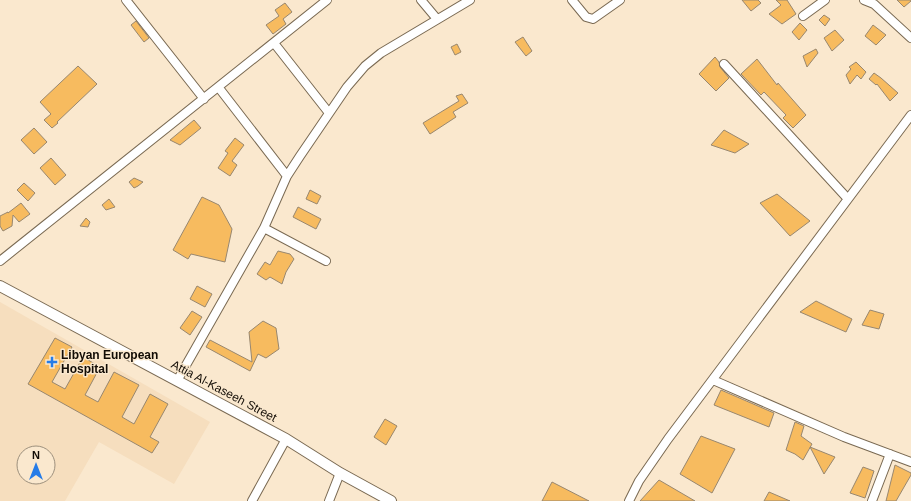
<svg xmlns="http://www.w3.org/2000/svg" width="911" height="501" viewBox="0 0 911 501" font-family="Arial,sans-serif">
<rect width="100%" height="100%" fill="#fae8ce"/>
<path fill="#f6debe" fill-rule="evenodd" d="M0 302 210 422 174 484 99 442 65 501H0ZM24 453H48V477H24Z"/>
<path fill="#f7bb5f" stroke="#98876f" d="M742 0H758L761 3 751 11Z
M776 0H787L796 14 782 24 769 14 781 5Z
M897 0H911V1L904 7Z
M285 3 292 12 283 19 286 24 273 34 266 25 279 16 275 10Z
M824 15 830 19 825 26 819 20Z
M136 21 149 38 144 42 131 25Z
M800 23 807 30 799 40 792 32Z
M873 25 886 35 876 45 865 36Z
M835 30 844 40 832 51 824 38Z
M523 37 532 51 526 56 515 42Z
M457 44 461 52 455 55 451 47Z
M816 49 818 53 807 67 803 56Z
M715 57 719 62 720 67 729 78 716 91 699 74Z
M757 59 777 85 778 83 806 115 793 128 783 118 786 115 764 92 761 95 741 74Z
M856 62 866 72 861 79 857 75 850 84 846 75 851 69 849 67Z
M78 66 97 84 57 122 58 123 52 128 44 120 51 114 40 102Z
M874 73 881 78 898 93 890 101 877 84 876 85 869 79Z
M462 94 468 103 453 112 456 117 430 134 423 123 459 101 456 96Z
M194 120 201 128 180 145 170 140Z
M34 128 47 142 34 154 21 140Z
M724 130 749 144 735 153 711 145Z
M235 138 244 145 232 161 237 165 230 176 218 168 228 153 225 151Z
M51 158 66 175 55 185 40 168Z
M134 178 143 182 138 186 134 188 129 182Z
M24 183 35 193 28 201 17 190Z
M310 190 321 196 317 204 306 199Z
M777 194 810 221 790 236 760 203Z
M202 197 219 205 232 229 225 262 191 254 188 259 173 250Z
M109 199 115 207 106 210 102 205Z
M21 203 30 214 19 222 13 215 12 226 3 231 0 226V216L8 212V213Z
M298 207 321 219 316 229 293 217Z
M86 218 90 222 88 227 80 226Z
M278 251 290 254 294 259 286 272 282 284 270 277 266 280 257 274 265 262 270 265Z
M197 286 212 294 205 307 190 299Z
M816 301 852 319 846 332 800 312Z
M870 310 884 314 879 329 862 325Z
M192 311 202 317 190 335 180 328Z
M263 321 276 328 279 349 266 358 258 354 250 371 206 347 210 340 252 362 249 332Z
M55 338 72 347 52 382 65 389 83 357 100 367 85 395 98 402 114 372 139 385 122 417 134 424 150 394 168 404 150 437 159 442 152 453 28 384Z
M721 390 774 413 769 427 714 405Z
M385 419 397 426 386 445 374 437Z
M795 422 804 426 801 436 812 444 803 460 795 454 786 450Z
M701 436 735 449 712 493 680 474Z
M810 447 835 457 824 474Z
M895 465 911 473V475L896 501H886Z
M863 467 874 471 865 498 850 493Z
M659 480 695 501H640Z
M552 482 589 501H542Z
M769 492 790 501H764Z"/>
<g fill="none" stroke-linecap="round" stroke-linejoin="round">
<g stroke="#796952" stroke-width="10">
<path id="minor" d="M126 0 204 99
M421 0 437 19
M572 0 586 17 593 19 620 0
M864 0 874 4 911 38
M803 16 825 0
M274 43 329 113
M724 64 848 199
M219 88 287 176
M264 228 287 176 300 156 347 87 365 66 381 53 470 0
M0 261 327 0
M713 380 844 437 911 462
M177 381 264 228 326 261
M252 501 286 439
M329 501 340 473
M629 501 639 481 668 439 911 115
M872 501 890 454"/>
</g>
<g stroke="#796952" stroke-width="12">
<path id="tertiary" d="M0 286 286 439 340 473 391 501"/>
</g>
<use href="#minor" stroke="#fff" stroke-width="8"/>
<use href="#tertiary" stroke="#fff" stroke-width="10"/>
</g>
<path fill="#267ce7" stroke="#fae8ce" stroke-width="1.5" d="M50 356h4v4h4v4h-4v4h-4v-4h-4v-4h4z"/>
<g text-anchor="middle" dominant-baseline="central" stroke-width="3" stroke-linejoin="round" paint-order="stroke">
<g font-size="12" font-weight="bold" fill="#110b04" stroke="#fae8ce" text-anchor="start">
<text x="61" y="355">Libyan European<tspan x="61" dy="14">Hospital</tspan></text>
</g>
<g font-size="12" fill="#110b04" stroke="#fae8ce">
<text transform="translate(224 391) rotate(28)">Attia Al-Kaseeh Street</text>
</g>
</g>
<g transform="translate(36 465)"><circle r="19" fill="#fae8ce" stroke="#9d907d"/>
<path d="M0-3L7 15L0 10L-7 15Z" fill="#267ce7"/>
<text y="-6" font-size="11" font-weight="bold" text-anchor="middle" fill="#110b04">N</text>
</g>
</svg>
